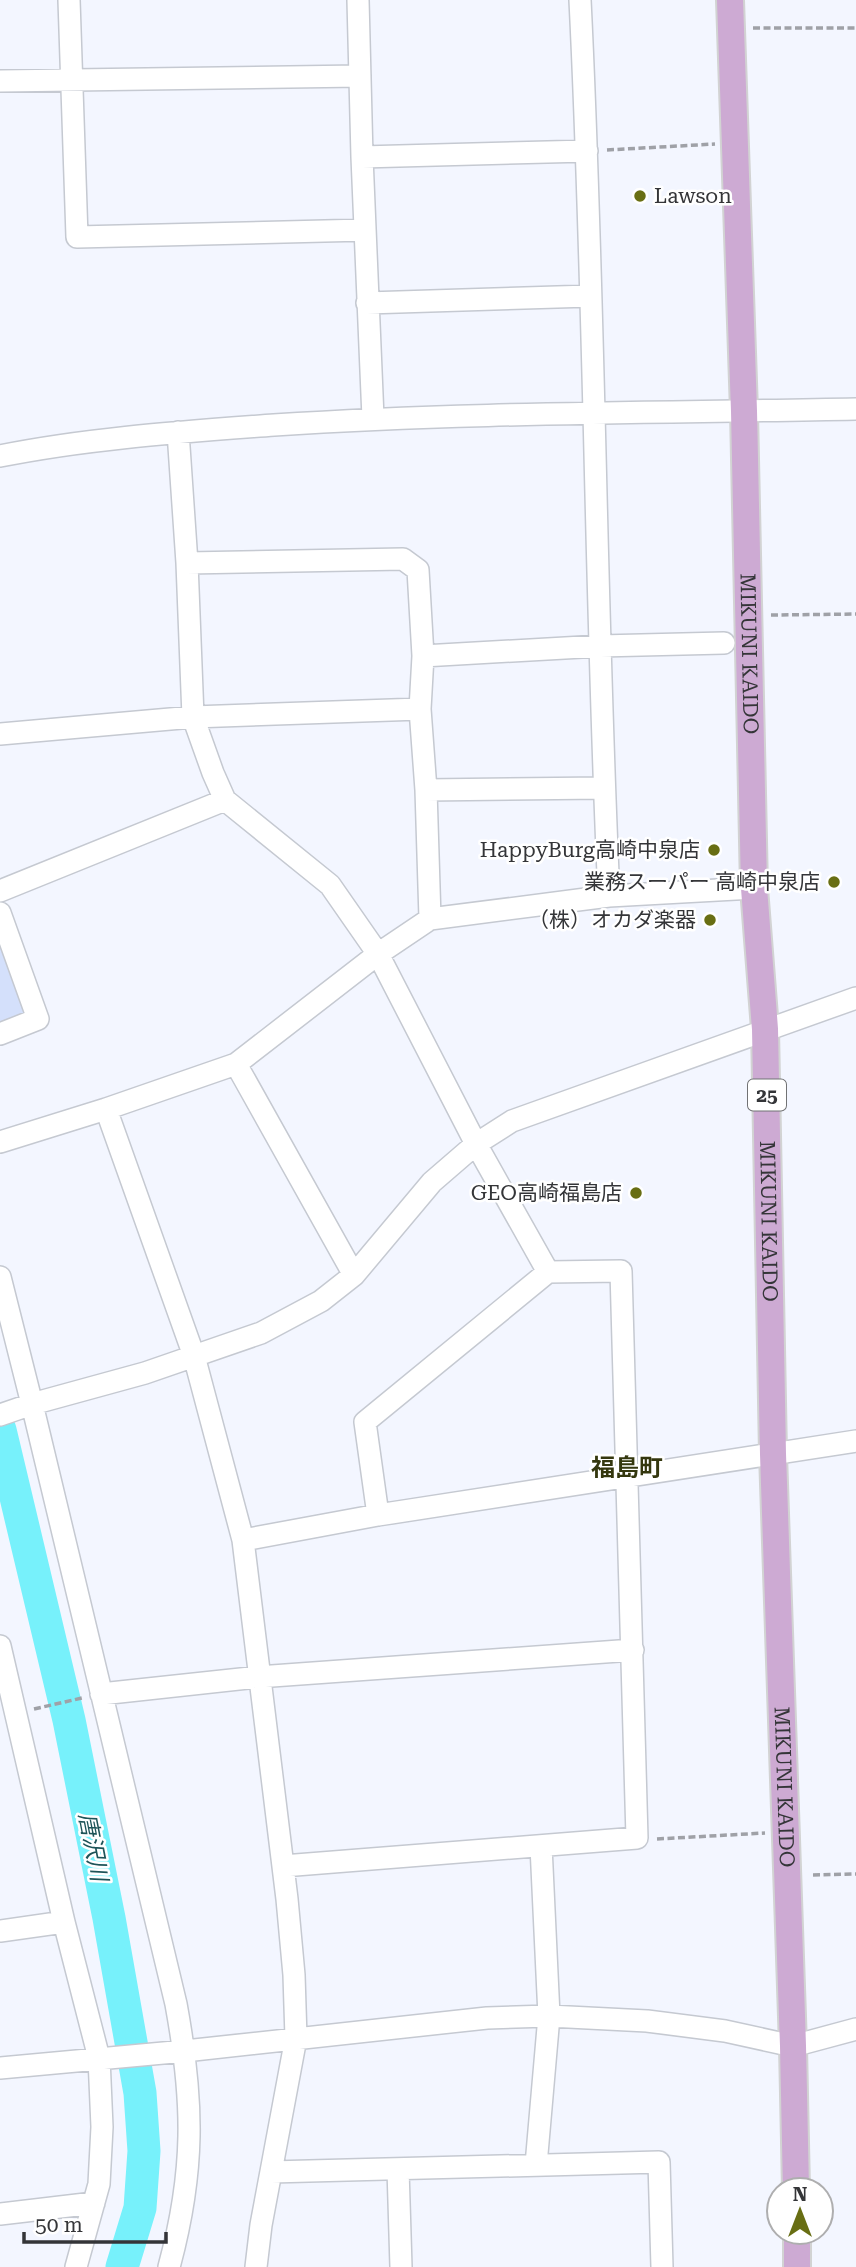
<svg xmlns="http://www.w3.org/2000/svg" width="856" height="2267" viewBox="0 0 856 2267" font-family="'Roboto Serif','Noto Sans JP',serif">
<rect width="100%" height="100%" fill="#f3f6ff"/>
<path fill="#d4e0fb" d="M0 931 26 1014 0 1025Z"/>
<g fill="none" stroke-linecap="round" stroke-linejoin="round">
<path stroke="#77f1fb" stroke-width="33" d="M0 1430 69 1720 109 1918 140 2093 144 2151 140 2208 122 2267"/>
<g stroke="#c5c9d1" stroke-width="24">
<path id="minor" d="M69 0 77 237 365 230
M358 0 362 157 373 418
M580 0C595 299 595 598 609 896
M0 81 360 76
M362 157 587 151
M367 303 590 296
M178 432 187 563 193 717 213 773 225 800 330 885 378 954 476 1144 548 1272
M0 456C90 438 182 432 274 425 467 412 662 413 856 409
M187 563 403 559 418 570 423 656 420 709 426 790 430 919
M423 656 600 646 724 643
M0 734 193 717 420 709
M426 790 604 788
M0 891 225 800
M0 913 38 1019 0 1034
M236 1064 354 1275
M106 1109 194 1356 243 1540 287 1899 294 1975 296 2038 261 2225 256 2267
M0 1142 106 1109 236 1064 378 954 430 919 609 896 754 888
M0 1277 32 1404 176 2004C194 2102 195 2171 169 2267
M0 1415 32 1404 145 1373 261 1333 321 1301 354 1275 432 1182 476 1144 512 1121 856 998
M243 1540 378 1515 856 1441
M0 1646 64 1922 99 2058 102 2127 99 2184 76 2267
M101 1694 258 1677 633 1650
M283 1866 637 1838 621 1271 548 1272 365 1422 378 1515
M0 1931 64 1922
M0 2068 185 2051 487 2018 549 2016 647 2021 725 2031 793 2046 856 2029
M536 2165 549 2016 541 1846
M398 2169 401 2267
M271 2172 659 2162 662 2267
M0 2214 94 2203"/>
</g>
<g stroke="#d2d3d3" stroke-width="30">
<g id="major">
<path id="s1" d="M730 0 744 411 754 888 765 1029 773 1454 793 2046 796 2190"/>
<path d="M797 2232V2267"/>
</g>
</g>
<path stroke="#9fa1a7" stroke-width="3.5" stroke-dasharray="7 3.5" stroke-linecap="butt" d="M753 28H856
M607 150 715 144
M771 615 856 614
M34 1709 82 1698
M657 1839 765 1833
M813 1875 856 1874"/>
<use href="#minor" stroke="#fff" stroke-width="21"/>
<use href="#major" stroke="#cdaad3" stroke-width="26"/>
</g>
<g fill="#686e13" stroke="#fff" stroke-width="2.5">
<circle cx="640" cy="196" r="7"/>
<circle cx="714" cy="850" r="7"/>
<circle cx="834" cy="882" r="7"/>
<circle cx="710" cy="920" r="7"/>
<circle cx="636" cy="1193" r="7"/>
</g>
<g text-anchor="middle" dominant-baseline="central" stroke-width="5" stroke-linejoin="round" paint-order="stroke">
<rect fill="#fff" stroke="#717274" stroke-width="2" x="748" y="1079.5" width="38" height="31" rx="5"/>
<g font-size="19" font-weight="bold" fill="#343538">
<text x="767" y="1095">25</text>
</g>
<g font-size="21" fill="#343538" stroke="#fff" text-anchor="end">
<text x="654" y="196" text-anchor="start">Lawson</text>
<text x="700" y="850">HappyBurg高崎中泉店</text>
<text x="820" y="882">業務スーパー 高崎中泉店</text>
<text x="696" y="920">（株）オカダ楽器</text>
<text x="622" y="1193">GEO高崎福島店</text>
</g>
<g font-size="21" fill="#343538" stroke="#fff">
<text stroke="none"><textPath href="#s1" startOffset="654">MIKUNI KAIDO</textPath></text>
<text stroke="none"><textPath href="#s1" startOffset="1222">MIKUNI KAIDO</textPath></text>
<text stroke="none"><textPath href="#s1" startOffset="1788">MIKUNI KAIDO</textPath></text>
</g>
<g font-size="23" font-style="italic" fill="#1e5458" stroke="#fff">
<text transform="translate(93 1847) rotate(79)">唐沢川</text>
</g>
<g font-size="24" font-weight="bold" fill="#34370e" stroke="#fff">
<text x="627" y="1468">福島町</text>
</g>
</g>
<g transform="translate(800 2211)"><circle r="33" fill="#ffffff" stroke="#aeaeaf" stroke-width="2"/>
<path d="M0-5L12 26L0 18L-12 26Z" fill="#686e13"/>
<text y="-10" font-size="19" font-weight="bold" text-anchor="middle" fill="#343538">N</text>
</g>
<path d="M24 2232v10h142v-10" fill="none" stroke="#343538" stroke-width="3.5"/>
<text x="35" y="2232" font-size="21" fill="#343538" stroke="#ffffff" stroke-width="5" paint-order="stroke">50 m</text>
</svg>
